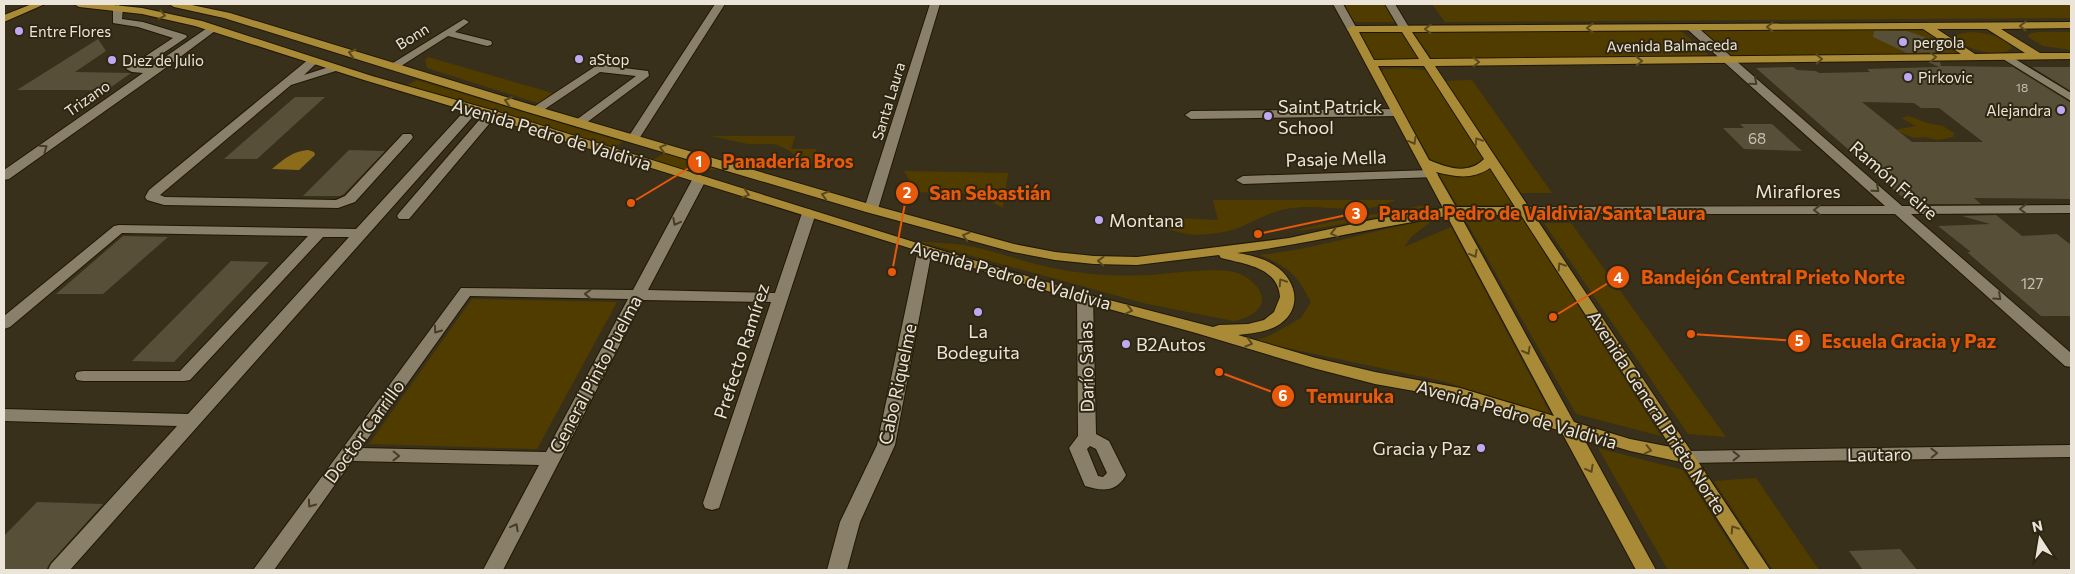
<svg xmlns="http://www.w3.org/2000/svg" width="2075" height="574" viewBox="0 0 2075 574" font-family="Commissioner,sans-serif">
<rect width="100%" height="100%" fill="#39301b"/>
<path fill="#513c00" d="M1344 4H1387L1399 22H1354Z
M1432 4H2071V18L1445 22Z
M1698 28H1927L1970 56 1733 58Z
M1681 31 1710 56 1433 60 1413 32Z
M1970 32C1984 33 2004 35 2012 48 2001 60 1963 48 1953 38V35Z
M2038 32H2071V50L2043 46 2028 37 2029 34Z
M1360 33H1405L1422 59H1374Z
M428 57 556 94 541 104 427 68 425 60Z
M1407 68 1430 71 1515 205H1457L1380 72 1384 69Z
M417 80 623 142 614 147 407 85Z
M1472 80 1552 193H1521L1445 81Z
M1909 116 1927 123 1943 126 1954 133 1953 137 1938 140 1924 137 1914 138 1897 131 1899 129 1916 126 1901 118Z
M711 136H795L791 149H817L809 169 790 151 775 144H748Z
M665 153 720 169 708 170 697 174 653 160Z
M904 171 1008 173 1003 208 988 200 966 194 916 192Z
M1213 200H1395C1360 218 1323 202 1286 209 1266 213 1250 224 1232 230 1222 233 1208 234 1198 235 1179 235 1158 224 1138 220V216L1218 220Z
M1432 204 1429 207C1383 213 1338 228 1292 231L1330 222Z
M1465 219H1523L1661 436 1576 414Z
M1433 220 1411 237 1404 247 1451 227 1551 415 1442 381 1254 341 1269 336 1301 318 1311 302C1297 274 1288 267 1260 255 1318 249 1374 229 1433 220Z
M1544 223H1571L1726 437 1688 434Z
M917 241C932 243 948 243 963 245 990 249 1017 260 1044 266 1077 274 1113 277 1146 275 1168 274 1219 266 1237 273 1252 278 1273 297 1255 312 1249 317 1242 319 1234 321L1147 304Z
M472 299 617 302 537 449 369 444Z
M1598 448 1683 470 1747 570H1668Z
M1756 478 1819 570H1773L1714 481Z"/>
<path fill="#8c6c1a" d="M308 150 314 152 315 155 299 170 272 169C284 159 293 151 308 150Z"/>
<path fill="#584f39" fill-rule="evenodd" d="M1874 31H1907L1935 41 1938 52 1907 53 1873 37Z
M98 39 106 51 75 72 131 73 107 90H17Z
M1928 62H1940L1941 66 2013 67 2071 103V199L1974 198 1981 204H1926L1901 196 1756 68 1793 67 1797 70 1816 71 1819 73 1870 72 1867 69 1939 67ZM1862 102 1914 103 1921 108H1939L1983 142H1912Z
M2032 67H2071V91Z
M295 97H325L257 159H224Z
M1740 124H1772L1802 151 1744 149 1723 128H1744Z
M349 150 385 151 344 194 340 196H303Z
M1996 215 2022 236 2057 234 2071 245V316H2041L1967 252H1971L1938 226 1990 224 1962 216Z
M123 236 168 237 103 294H56Z
M231 261 269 262 174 362 132 361Z
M37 502 103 504 50 563 46 570H4V536Z
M1900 549 1917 570H1863L1849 551Z"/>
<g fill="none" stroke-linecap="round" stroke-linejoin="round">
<g stroke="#201804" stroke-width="2">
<path id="minor" d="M715 4H725L637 142H629L627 139Z
M930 4H940L878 209 876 212H866L864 209Z
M1333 4H1343L1357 29 1356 31H1348Z
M1385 4H1395L1410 29 1409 31H1401Z
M118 5 123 8 122 19 143 22 186 35 187 37 144 66H152L210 26 214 25 219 28 160 72 9 179 4 180V170L143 73 132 72 126 69 173 38 138 27 113 23V8Z
M464 19 469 22 455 32 491 41 492 43 491 45 487 46 448 36 398 68 394 69 388 66Z
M1691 24 1695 25 1902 206 2071 205V213L1911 214 2071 353V367L2065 366 1895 214H1519L1517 211 1524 207 1885 206 1687 29 1686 27Z
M2007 54 2071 93V101L2003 59 2002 57 2003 55Z
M313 58 319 61 304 75 335 65 341 68 339 70 291 85 160 195 165 197 336 200 345 196 403 134H411L413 137 411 140 355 202 338 208 164 205 147 200 145 197 149 190 309 59Z
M605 60 611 63 608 66 648 71 649 76 582 126 578 127 572 123 636 76 600 72 539 113 535 114 529 110Z
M473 105 477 106 479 109 477 112 70 570H48L51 564 177 426 4 421V409L188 414 349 237H323L190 380 184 381H83L77 380 75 376 77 372 83 371H180L308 236 122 233 10 327 4 329V316L114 226 119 225 356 229 469 106Z
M1397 109 1401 110 1403 113 1401 116 1191 119 1185 115 1191 111Z
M491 110 497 114 495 117 409 219H399L397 216 399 213 487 111Z
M1431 170 1438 174 1436 177 1243 184 1236 180 1243 176Z
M699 176 706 180 648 290 775 293 802 213 809 209 816 213 719 508 712 510 705 508 703 503 771 302 643 300 503 570H483L539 465 352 461 274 570H253L461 288 633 290 692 180ZM470 296 628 299 546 452 361 448Z
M925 246 930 247 932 250 895 445 860 522 847 570H827L840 522 877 445 918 250 920 247Z
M1085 293 1090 295 1093 298 1096 434 1109 441 1126 475C1116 493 1102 491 1085 486L1069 448 1078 436 1077 298 1080 295ZM1090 446 1096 449 1107 473 1103 477 1098 476 1087 449Z
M2071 445V457L1687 463 1681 462 1678 457 1681 452 1687 451Z"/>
</g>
<g stroke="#201804" stroke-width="2">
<path id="major" d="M32 4H45L4 22V15Z
M74 4H104L142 8 202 21 372 76 495 111 930 247 1090 295 1213 327 1219 325 1248 324 1264 320 1274 312 1280 297C1278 267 1244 264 1221 258L1219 255 1137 265 1094 264 1055 260 1013 252 866 212 524 111 224 18 174 7 169 4H187L230 13 532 105 876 206 1014 244 1055 252 1094 256 1137 257 1289 238 1371 220 1443 208 1347 29 1352 26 2071 22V28L2001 29 2040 53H2071V59L1435 66 1770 570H1750L1681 462 1630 451 1583 437 1656 570H1636L1561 431 1459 399 1375 384 1313 368 1196 333 1080 301 487 117 364 80 195 26 142 14 79 7ZM1923 29 1961 54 1430 59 1412 32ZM1937 29H1987L2025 53 1975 54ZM1359 32H1402L1419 59 1374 60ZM1378 66H1424L1484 159C1468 175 1448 168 1429 160ZM1490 168 1515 207H1456L1436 172C1455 177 1473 180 1490 168ZM1460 215H1521L1671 447 1630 439 1574 422ZM1447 216 1554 416 1460 388 1375 372 1316 358 1238 335C1250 334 1264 332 1275 327 1304 312 1298 280 1274 265 1263 258 1250 255 1237 253 1308 244 1377 227 1447 216Z"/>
</g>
<use href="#minor" fill="#8a7f68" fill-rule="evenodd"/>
<use href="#major" fill="#a98b37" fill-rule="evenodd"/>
</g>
<defs><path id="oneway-chevron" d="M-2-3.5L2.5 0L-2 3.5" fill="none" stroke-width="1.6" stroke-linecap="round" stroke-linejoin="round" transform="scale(1.25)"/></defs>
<g stroke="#5a491f">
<use href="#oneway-chevron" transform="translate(162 15) rotate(11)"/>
<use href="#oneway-chevron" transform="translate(2023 26) rotate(180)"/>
<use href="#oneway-chevron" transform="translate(1770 27) rotate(180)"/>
<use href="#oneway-chevron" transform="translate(1590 28) rotate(180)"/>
<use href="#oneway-chevron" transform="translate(1428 29) rotate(180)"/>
<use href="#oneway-chevron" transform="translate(352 53) rotate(-163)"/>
<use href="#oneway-chevron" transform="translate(1933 57) rotate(-1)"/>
<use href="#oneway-chevron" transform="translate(1819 59) rotate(-1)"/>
<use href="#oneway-chevron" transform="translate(1639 61) rotate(-1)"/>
<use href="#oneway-chevron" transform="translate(1476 62) rotate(-1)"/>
<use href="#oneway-chevron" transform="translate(508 101) rotate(-163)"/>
<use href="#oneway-chevron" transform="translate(1413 141) rotate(61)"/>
<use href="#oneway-chevron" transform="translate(1478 141) rotate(-123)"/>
<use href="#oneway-chevron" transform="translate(663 148) rotate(-164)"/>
<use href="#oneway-chevron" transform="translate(746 194) rotate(17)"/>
<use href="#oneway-chevron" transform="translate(825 195) rotate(-164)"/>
<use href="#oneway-chevron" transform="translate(1334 233) rotate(167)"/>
<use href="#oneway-chevron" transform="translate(966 236) rotate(-164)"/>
<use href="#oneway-chevron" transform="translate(1474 254) rotate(61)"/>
<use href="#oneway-chevron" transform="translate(1101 261) rotate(-178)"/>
<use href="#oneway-chevron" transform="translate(1561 266) rotate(-123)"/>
<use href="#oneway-chevron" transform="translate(1282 282) rotate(-123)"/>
<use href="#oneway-chevron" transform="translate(1129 310) rotate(15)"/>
<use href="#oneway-chevron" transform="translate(1249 343) rotate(17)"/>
<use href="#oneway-chevron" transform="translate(1527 351) rotate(61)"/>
<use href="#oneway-chevron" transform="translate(1648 450) rotate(13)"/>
<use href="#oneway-chevron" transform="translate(1590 469) rotate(61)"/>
<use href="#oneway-chevron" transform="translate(1734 529) rotate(-123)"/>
</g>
<g stroke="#463c28">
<use href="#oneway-chevron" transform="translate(1754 82) rotate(41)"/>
<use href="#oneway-chevron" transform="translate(44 148) rotate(-35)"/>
<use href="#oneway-chevron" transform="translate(1876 189) rotate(41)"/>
<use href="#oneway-chevron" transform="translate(2023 209) rotate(180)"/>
<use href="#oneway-chevron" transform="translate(1817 210) rotate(180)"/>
<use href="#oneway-chevron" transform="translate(676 222) rotate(118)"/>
<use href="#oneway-chevron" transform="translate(588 294) rotate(-178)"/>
<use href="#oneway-chevron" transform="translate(1998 297) rotate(42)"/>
<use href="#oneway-chevron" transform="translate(437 330) rotate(126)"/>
<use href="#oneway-chevron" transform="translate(1934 453) rotate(-1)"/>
<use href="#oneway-chevron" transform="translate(396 456) rotate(1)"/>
<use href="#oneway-chevron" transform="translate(1736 456)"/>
<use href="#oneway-chevron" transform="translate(311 504) rotate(126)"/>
<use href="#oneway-chevron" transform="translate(515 527) rotate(-62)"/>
</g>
<g fill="#bea9f5" stroke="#2f2612" stroke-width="2">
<circle cx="19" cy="31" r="5"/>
<circle cx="1903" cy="42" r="5"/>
<circle cx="579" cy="59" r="5"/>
<circle cx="112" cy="60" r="5"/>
<circle cx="1908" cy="77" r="5"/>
<circle cx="2061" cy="110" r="5"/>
<circle cx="1268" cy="116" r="5"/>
<circle cx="1099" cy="220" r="5"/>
<circle cx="978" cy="312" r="5"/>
<circle cx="1126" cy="344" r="5"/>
<circle cx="1481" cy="448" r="5"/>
</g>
<g text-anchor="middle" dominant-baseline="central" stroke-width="4" stroke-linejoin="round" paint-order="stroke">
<g font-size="12" fill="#c6c0b1">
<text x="2022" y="87">18</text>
</g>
<g font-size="15" fill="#ebe5d9" stroke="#2f2612" text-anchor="start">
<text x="29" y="31">Entre Flores</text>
<text x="1913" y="42">pergola</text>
<text x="589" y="59">aStop</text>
<text x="122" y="60">Diez de Julio</text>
<text x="1918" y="77">Pirkovic</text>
<text x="2051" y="110" text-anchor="end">Alejandra</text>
</g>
<g font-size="15" fill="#ebe5d9" stroke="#2f2612">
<text transform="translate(412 36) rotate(-32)">Bonn</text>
<text transform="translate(1672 45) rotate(-1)">Avenida Balmaceda</text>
<text transform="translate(87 98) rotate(-35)">Trizano</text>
<text transform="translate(888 101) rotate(-73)">Santa Laura</text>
</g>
<g font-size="15" fill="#c6c0b1">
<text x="1757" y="138">68</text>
<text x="2032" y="283">127</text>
</g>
<g font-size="18" fill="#ebe5d9" stroke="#2f2612" text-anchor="start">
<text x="1278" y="106">Saint Patrick<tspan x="1278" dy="21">School</tspan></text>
<text x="1109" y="220">Montana</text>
<text x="978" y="331" text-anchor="middle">La<tspan x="978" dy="21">Bodeguita</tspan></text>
<text x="1136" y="344">B2Autos</text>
<text x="1471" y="448" text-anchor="end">Gracia y Paz</text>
</g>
<g font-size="18" fill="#ebe5d9" stroke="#2f2612">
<text transform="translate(552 134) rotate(17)">Avenida Pedro de Valdivia</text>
<text transform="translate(1336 158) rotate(-2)">Pasaje Mella</text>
<text transform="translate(1894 180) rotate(41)">Ramón Freire</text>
<text x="1798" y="191">Miraflores</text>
<text transform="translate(1011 275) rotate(16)">Avenida Pedro de Valdivia</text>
<text transform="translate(741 351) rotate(-72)">Prefecto Ramírez</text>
<text transform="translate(1086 367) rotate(-91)">Darío Salas</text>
<text transform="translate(595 374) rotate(-62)">General Pinto Puelma</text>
<text transform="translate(897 384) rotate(-78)">Cabo Riquelme</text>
<text transform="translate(1657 412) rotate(57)">Avenida General Prieto Norte</text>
<text transform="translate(1517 414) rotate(16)">Avenida Pedro de Valdivia</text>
<text transform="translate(364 431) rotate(-54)">Doctor Carrillo</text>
<text transform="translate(1879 454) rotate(-1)">Lautaro</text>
</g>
</g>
<path fill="none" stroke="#e8590c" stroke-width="2" d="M631 203L699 162M892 272L907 193M1258 234L1356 213M1553 317L1618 277M1691 334L1799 341M1219 372L1283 396"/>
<g fill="#e8590c" stroke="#2f2612" stroke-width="2">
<circle cx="631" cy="203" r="5"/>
<circle cx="892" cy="272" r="5"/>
<circle cx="1258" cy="234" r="5"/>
<circle cx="1553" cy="317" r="5"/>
<circle cx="1691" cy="334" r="5"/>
<circle cx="1219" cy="372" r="5"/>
<circle cx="699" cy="162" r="12"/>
<circle cx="907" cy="193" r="12"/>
<circle cx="1356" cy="213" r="12"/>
<circle cx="1618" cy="277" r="12"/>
<circle cx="1799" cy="341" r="12"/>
<circle cx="1283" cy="396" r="12"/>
</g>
<g font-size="15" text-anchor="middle" font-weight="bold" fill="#fff">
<text x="699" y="167">1</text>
<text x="907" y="198">2</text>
<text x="1356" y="219">3</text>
<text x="1618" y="283">4</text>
<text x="1799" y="346">5</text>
<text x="1283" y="401">6</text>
</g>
<g font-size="19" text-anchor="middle" font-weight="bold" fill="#e8590c" stroke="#2f2612" stroke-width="4" stroke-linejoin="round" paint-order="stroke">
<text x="788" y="168">Panadería Bros</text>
<text x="990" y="200">San Sebastián</text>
<text x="1542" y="220">Parada Pedro de Valdivia/Santa Laura</text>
<text x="1773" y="284">Bandejón Central Prieto Norte</text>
<text x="1909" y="348">Escuela Gracia y Paz</text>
<text x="1350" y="403">Temuruka</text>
</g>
<rect width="2075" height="574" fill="none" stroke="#ebe5d9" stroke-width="10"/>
<g transform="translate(2040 539) rotate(348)" stroke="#2f2612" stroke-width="4" paint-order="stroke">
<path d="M0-4L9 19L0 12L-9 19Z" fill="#ebe5d9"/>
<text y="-8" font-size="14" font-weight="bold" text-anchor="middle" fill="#ebe5d9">N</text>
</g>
</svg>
